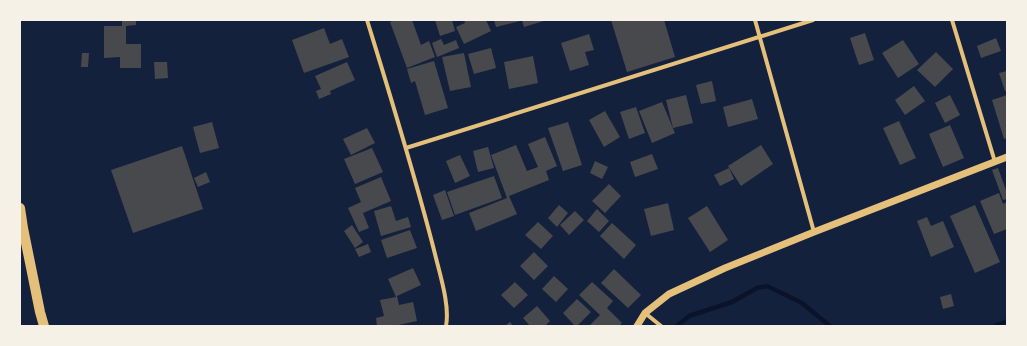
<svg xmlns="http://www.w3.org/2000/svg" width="1027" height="346" viewBox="0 0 1027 346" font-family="Commissioner,sans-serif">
<rect width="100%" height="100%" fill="#14213d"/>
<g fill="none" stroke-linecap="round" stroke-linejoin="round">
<path stroke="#0b132b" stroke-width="4.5" d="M677 326 689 316 732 302 757 288 767 286 802 303 830 326
M995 326 1007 321"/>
</g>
<path fill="#48494c" d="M122 20H136V25L126 26V44H141V68H120V57L104 58V26H122Z
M394 20H412L421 45 429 41 435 57 407 68 390 22Z
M435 20H452L455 31 440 36Z
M464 20H486L491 31 464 44 456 27 465 23Z
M494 20H519L520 21 496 27Z
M522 20H547L524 27Z
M611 20H664L675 57 627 72Z
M324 28 330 44 342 39 349 57 304 73 292 40Z
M865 33 874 60 859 65 850 38Z
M589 34 594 50 585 52 589 65 570 71 561 43Z
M996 38 1001 51 981 58 977 46Z
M441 39 444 45 456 40 459 48 437 57 432 43Z
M903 40 919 64 898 78 882 53Z
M491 48 496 68 474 74 468 54Z
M936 52 953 69 935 87 917 70Z
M82 53H89L88 67H81Z
M464 53 471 87 450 91 442 57Z
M533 56 538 83 509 89 504 62Z
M434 61 448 108 425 115 415 81 411 83 407 69Z
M154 62H167L168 78 155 79Z
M347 62 355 80 330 91 331 94 319 99 316 91 321 89 315 76Z
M1007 71V91H1005L999 73Z
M712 81 716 101 701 104 696 85Z
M914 86 925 101 905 115 895 100Z
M686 95 693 123 673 128 666 100Z
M950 95 960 115 945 123 935 103Z
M1007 95V138L1004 139 992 100Z
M752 99 758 119 728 127 723 107Z
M662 102 675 133 652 143 639 111Z
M636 107 645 133 629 139 620 112Z
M605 111 620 137 604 147 589 120Z
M899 121 916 158 900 165 883 128Z
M212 122 219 148 200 153 193 127Z
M568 122 582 165 563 171 548 128Z
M950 125 964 158 943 167 929 134Z
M367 128 375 143 351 155 343 139Z
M545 137 557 166 546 171 549 180 509 196 517 214 476 231 469 213 507 198 491 155 516 145 527 171 538 167 528 144Z
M761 145 773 164 741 186 728 166Z
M182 146 203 209 133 233 111 170Z
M488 147 494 168 478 172 473 151Z
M372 148 383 172 355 184 344 159Z
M652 154 658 169 635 177 630 162Z
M460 155 470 176 455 183 446 161Z
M595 161 608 167 602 179 590 173Z
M729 168 734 179 720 186 714 175Z
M998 168 1007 193V199L1003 200 992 170Z
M206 172 210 182 198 187 194 178Z
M494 176 502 198 455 215 447 192Z
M381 177 391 201 363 213 369 228 359 232 348 208 361 202 355 188Z
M609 184 621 196 605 213 592 201Z
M445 190 454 216 442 220 433 195Z
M999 193 1003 204 1007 202V229L994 234 980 201Z
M668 203 674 230 651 236 644 209Z
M559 205 568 213 557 227 548 218Z
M975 205 1000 262 975 273 950 216Z
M391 206 396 221 408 217 411 227 381 236 374 211Z
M707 206 728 240 710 252 688 218Z
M597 209 609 221 599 232 587 221Z
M575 211 584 220 569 235 560 225Z
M927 217 931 226 943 221 954 247 931 257 917 221Z
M538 222 553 236 541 249 525 235Z
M612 223 636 245 624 259 600 236Z
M352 225 363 242 355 248 344 231Z
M410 230 417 248 387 258 381 240Z
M368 244 371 252 359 257 355 249Z
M534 252 548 266 534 280 520 266Z
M413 268 421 285 397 296 399 305 413 302 417 321 394 326H377L376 318 384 316 380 300 396 297 388 279Z
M614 269 641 295 628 308 601 283Z
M554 276 568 289 556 302 542 289Z
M515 282 528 295 514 308 501 295Z
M592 282 613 301 607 308 622 323 619 326H589L600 315 579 295Z
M951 294 954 306 943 309 940 297Z
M577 299 591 312 577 326H575L563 313Z
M537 306 550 321 545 326H530L523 318Z
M510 322 513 326H505Z"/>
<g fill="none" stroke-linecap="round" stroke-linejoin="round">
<path stroke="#e5c07b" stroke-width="4" d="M367 20C391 98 415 175 435 254 440 275 450 305 446 326
M755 20 814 232
M952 20 995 162
M406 148 813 20
M645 313 661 326"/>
<path stroke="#e5c07b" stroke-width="7" d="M637 326 645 313 669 294 725 268 814 232 1007 157"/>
<path stroke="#e5c07b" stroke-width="10" d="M20 208 23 228 40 312 44 326"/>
</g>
<rect width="1027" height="346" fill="none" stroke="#f6f1e7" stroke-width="42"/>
</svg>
